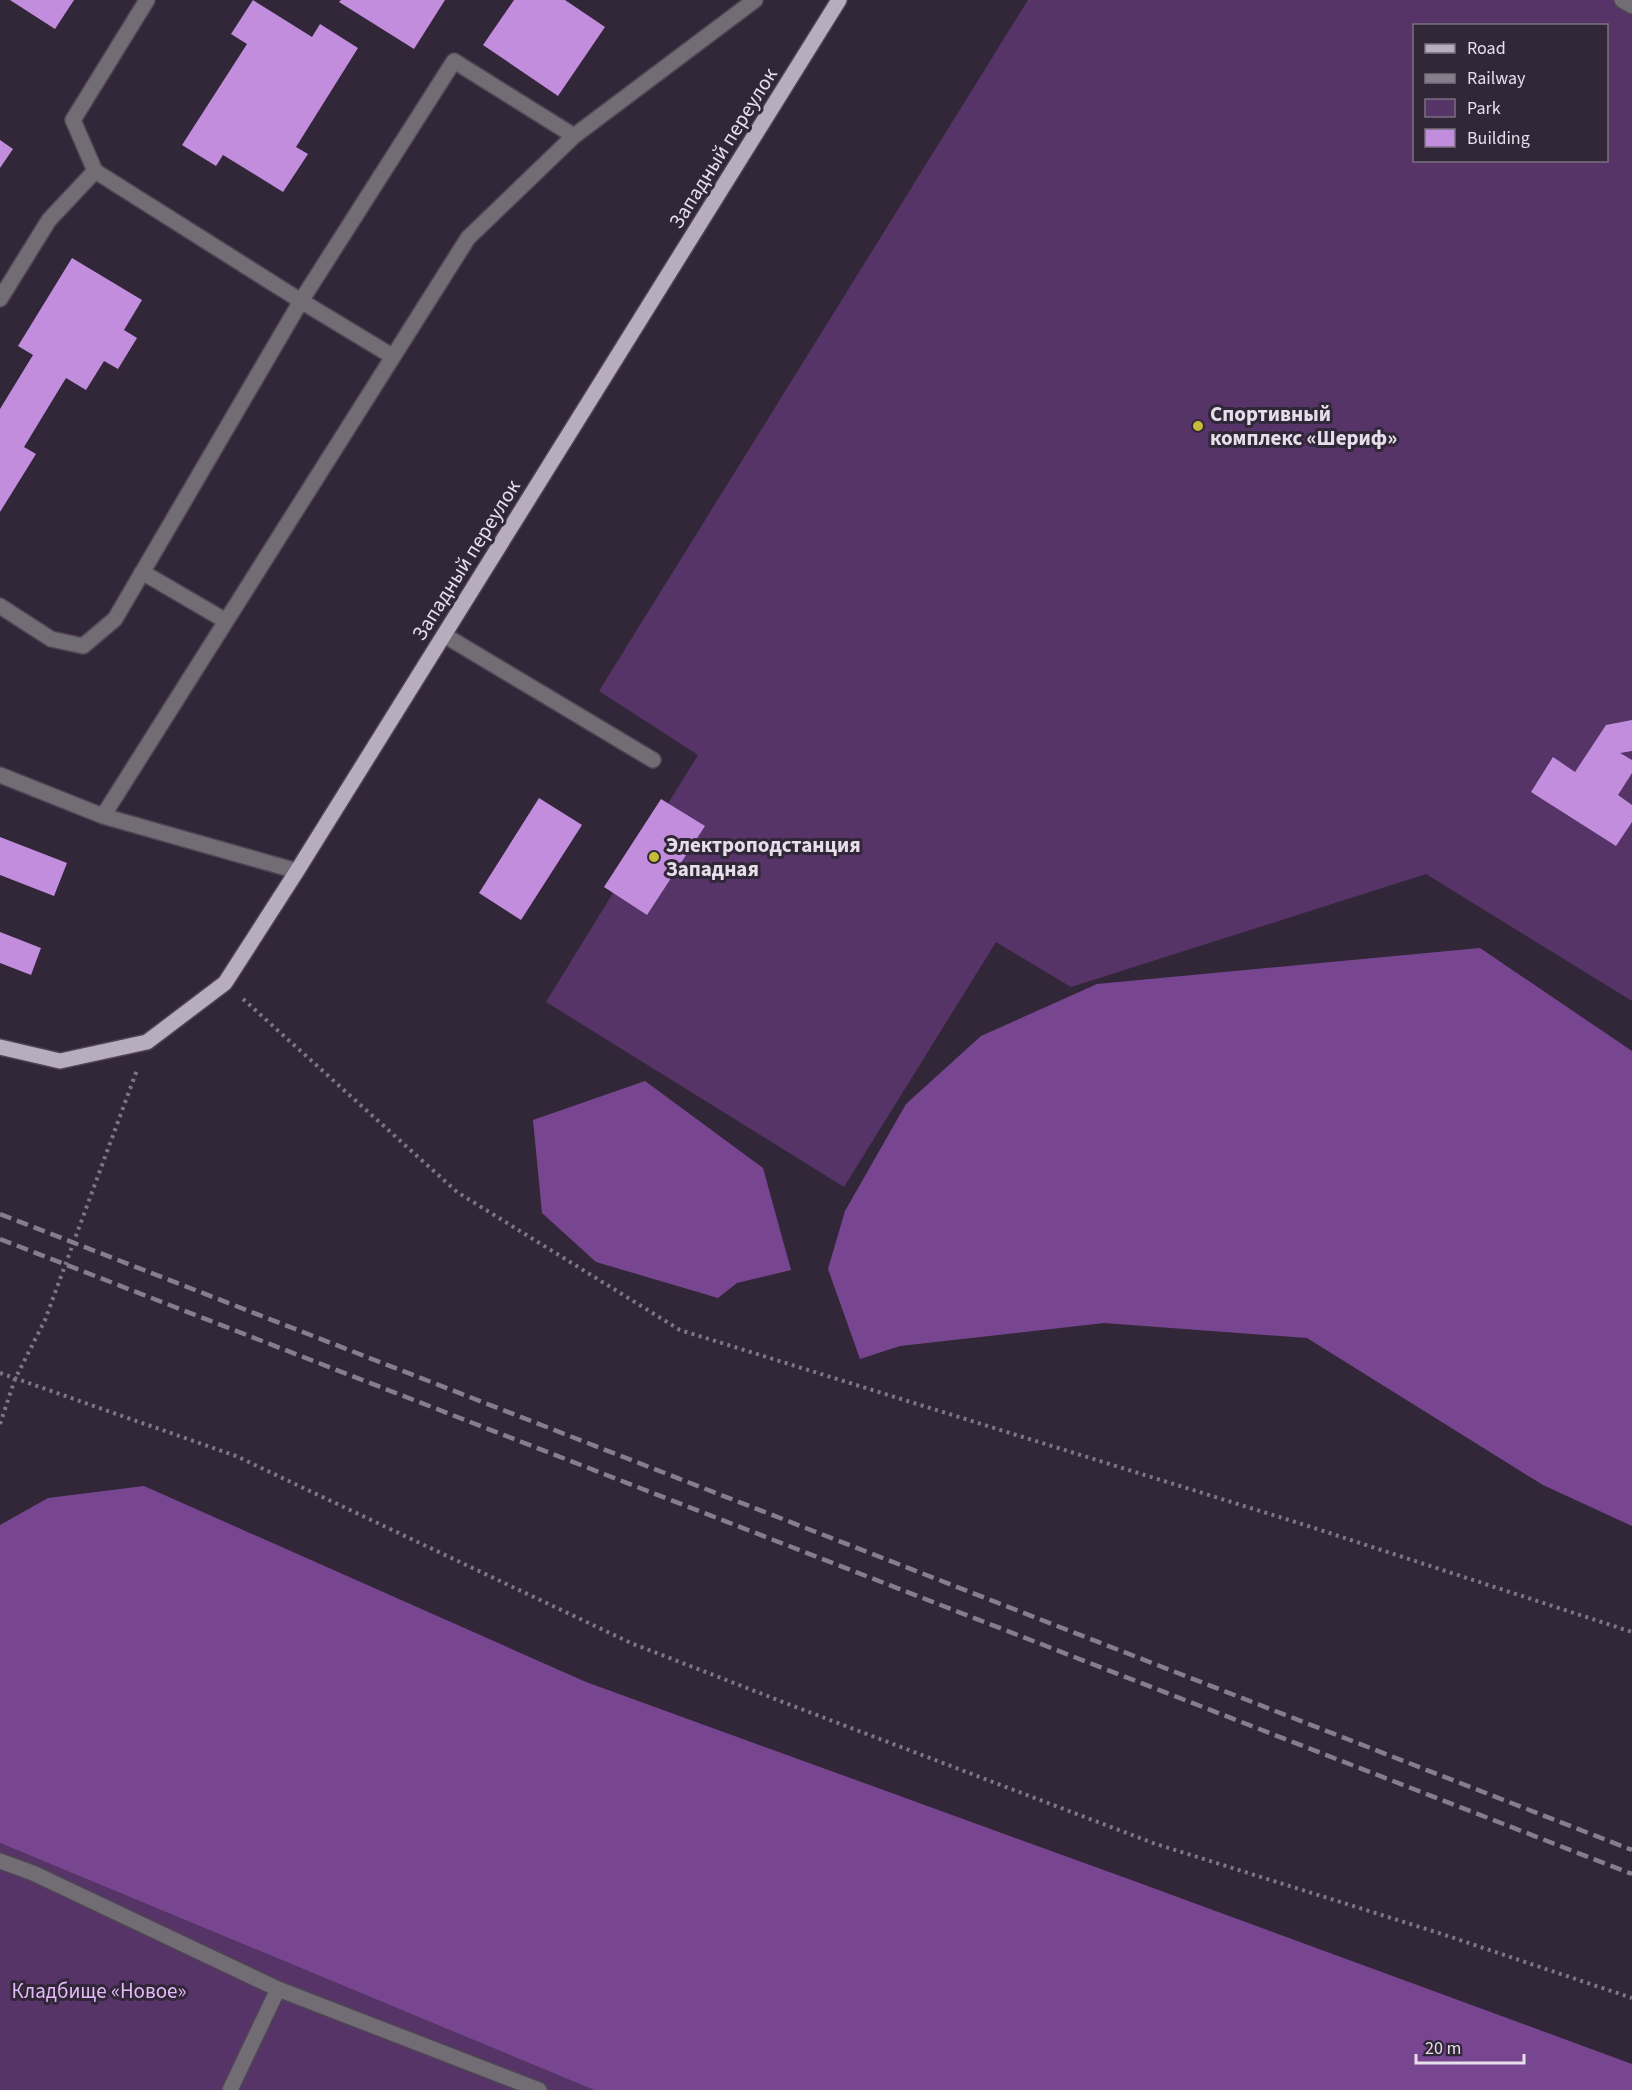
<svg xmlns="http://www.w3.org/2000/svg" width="1632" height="2090" viewBox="0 0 1632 2090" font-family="'Source Sans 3',sans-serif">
<rect width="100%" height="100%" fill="#322738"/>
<path fill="#563467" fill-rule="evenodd" d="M1028 0H1632V1001L1426 874 1071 987 996 942 844 1187 546 1002 698 755 599 691ZM1414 26H1606V160H1414Z
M0 1843 594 2090H0Z"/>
<path fill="#784690" d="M1480 948 1632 1051V1526L1543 1485 1307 1338 1104 1323 900 1346 860 1359 828 1269 845 1211 906 1104 981 1036 1097 984Z
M645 1081 763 1168 791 1270 737 1283 718 1298 596 1262 542 1213 533 1120Z
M144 1486 586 1682 1134 1881 1632 2064V2090H594L0 1843V1525L48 1498Z"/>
<path fill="#c28ddd" d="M10 0H74L55 29Z
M253 0 312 37 320 24 358 48 296 147 308 154 283 192 223 155 216 166 182 145 247 44 231 34Z
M341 0H445L414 49 339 2Z
M514 0H565L605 27 558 96 483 45Z
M0 140 13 149 0 168Z
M72 258 142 300 124 330 137 338 118 369 104 361 86 390 66 378 24 447 36 454 0 512V409L33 355 18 346Z
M1632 720V751L1620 753 1632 760V773L1618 795 1632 805V822L1616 846 1531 792 1553 757 1575 772 1606 725Z
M539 798 582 825 521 920 479 893Z
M661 799 705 826 647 915 604 887Z
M0 837 67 863 54 896 0 875Z
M0 932 41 948 31 975 0 963Z"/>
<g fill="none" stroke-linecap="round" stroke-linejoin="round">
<g stroke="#4f4454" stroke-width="18">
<path id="minor" d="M1622 0 1632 6
M95 171 301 301 454 61 574 136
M0 299 49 220 95 171 73 120 147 0
M142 572 226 621
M0 606 51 639 83 646 115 619 301 301 392 356
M444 635 653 760
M0 775 103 816 297 871
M103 816 468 238 574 136 755 0
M0 1861 33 1873 278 1989 539 2090
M230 2090 278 1989"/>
</g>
<g stroke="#4f4454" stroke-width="18">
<path id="major" d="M0 1047 60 1061 147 1042 225 983 297 871 839 0"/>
</g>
<path stroke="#7f7684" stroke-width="4" stroke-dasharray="3 4.5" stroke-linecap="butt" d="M243 999 457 1192 680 1330 1305 1525 1632 1632
M0 1373 236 1456 631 1643 788 1704 1153 1843 1442 1934 1632 1998
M0 1424 15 1379 45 1320 137 1070"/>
<use href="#minor" stroke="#726c75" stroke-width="15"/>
<use href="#major" stroke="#b8adbf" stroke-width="15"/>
<path stroke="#877e8c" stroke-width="4.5" stroke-dasharray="12 6" stroke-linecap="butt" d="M0 1214 1632 1850
M0 1239 1632 1874"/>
</g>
<g fill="#c7bb3b" stroke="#322738" stroke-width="2">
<circle cx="1198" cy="426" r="6"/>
<circle cx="654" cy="857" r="6"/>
</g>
<g text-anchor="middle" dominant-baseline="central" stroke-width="6" stroke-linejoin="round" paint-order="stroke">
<g font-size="21" fill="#e6dfea" stroke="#322738">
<text transform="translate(723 148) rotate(-58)">Западный переулок</text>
<text transform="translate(466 560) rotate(-58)">Западный переулок</text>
</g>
<g font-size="21" font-weight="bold" fill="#e6dfea" stroke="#322738" text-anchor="start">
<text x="1210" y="414">Спортивный<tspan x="1210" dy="24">комплекс «Шериф»</tspan></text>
<text x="666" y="845">Электроподстанция<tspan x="666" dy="24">Западная</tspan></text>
</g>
<g font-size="21" fill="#e3bbf8" stroke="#322738">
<text x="99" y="1991">Кладбище «Новое»</text>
</g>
</g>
<rect x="1413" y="24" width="195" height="138" fill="#322738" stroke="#7a717f" stroke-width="1.5"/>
<rect x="1425" y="44" width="30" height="9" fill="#b8adbf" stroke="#7a717f" stroke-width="1.5"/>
<text x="1467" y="54" font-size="18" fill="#e6dfea">Road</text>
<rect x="1425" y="74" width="30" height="9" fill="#877e8c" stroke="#7a717f" stroke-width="1.5"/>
<text x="1467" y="84" font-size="18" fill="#e6dfea">Railway</text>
<rect x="1425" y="99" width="30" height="18" fill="#563467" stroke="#7a717f" stroke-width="1.5"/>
<text x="1467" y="114" font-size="18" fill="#e6dfea">Park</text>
<rect x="1425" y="129" width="30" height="18" fill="#c28ddd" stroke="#7a717f" stroke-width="1.5"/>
<text x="1467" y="144" font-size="18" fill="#e6dfea">Building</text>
<path d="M1416 2054v9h108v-9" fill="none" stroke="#e6dfea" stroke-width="3"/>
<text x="1425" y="2054" font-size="18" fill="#e6dfea" stroke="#322738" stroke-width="4.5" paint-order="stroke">20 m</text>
</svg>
